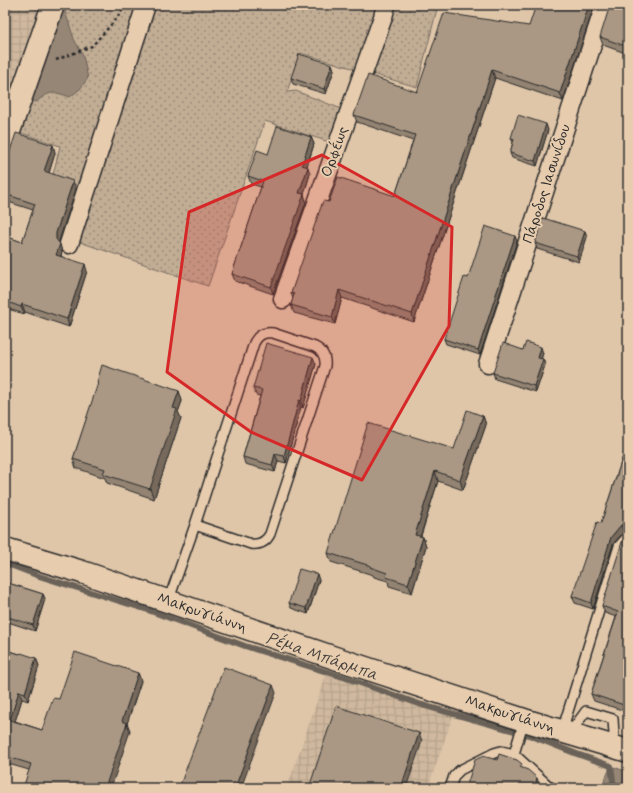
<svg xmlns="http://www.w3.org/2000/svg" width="633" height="793" viewBox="0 0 633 793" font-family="Mynerve,sans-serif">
<defs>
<pattern id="industrial-grid" width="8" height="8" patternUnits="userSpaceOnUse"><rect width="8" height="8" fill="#cfb89e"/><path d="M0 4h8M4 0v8" fill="none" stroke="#b29e88"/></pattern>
<pattern id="grass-dots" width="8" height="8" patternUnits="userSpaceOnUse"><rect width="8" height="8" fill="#c1ac94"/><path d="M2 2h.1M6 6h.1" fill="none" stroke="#9d8c79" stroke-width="1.8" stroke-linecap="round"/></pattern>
</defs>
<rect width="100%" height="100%" fill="#dfc6a9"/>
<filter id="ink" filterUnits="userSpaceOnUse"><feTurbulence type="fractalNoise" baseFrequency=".025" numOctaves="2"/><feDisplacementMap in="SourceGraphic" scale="8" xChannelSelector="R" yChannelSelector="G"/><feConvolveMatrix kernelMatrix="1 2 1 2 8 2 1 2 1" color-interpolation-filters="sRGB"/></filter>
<g filter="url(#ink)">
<path fill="url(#industrial-grid)" d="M5 5H45L5 117Z
M326 675 453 716 428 788H287Z"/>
<path fill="url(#grass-dots)" stroke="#766c60" d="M63 5H438L417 87 300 53 287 92 296 91 349 112 338 145 265 121 208 286 71 239 89 188 52 179 60 146 21 133Z"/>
<path fill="#968676" stroke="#6b6258" d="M63 5 74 39 83 56 88 78 80 89 70 97C53 91 50 91 36 102L16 90Z
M611 766 628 772V788H601Z"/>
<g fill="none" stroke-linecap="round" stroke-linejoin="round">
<path stroke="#6b6258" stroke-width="6" d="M5 166 12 146
M5 563 39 576 148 610 245 646 346 678 422 705 529 735 577 754 611 766 614 788"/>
<g stroke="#2b2b2b" stroke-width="12">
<path id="service" d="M168 602 195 525 254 343C258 335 263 332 273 333L315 347C323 351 326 357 325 366L270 534C266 542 260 545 251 544L195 525
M562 731 619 546 628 536
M570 733 586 711 613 719 614 734
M514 754 524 720
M450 788 454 776 460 770 494 753 501 751 514 754 551 788"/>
</g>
<g stroke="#2b2b2b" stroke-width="21">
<path id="minor" d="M69 244 146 5
M283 299 383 17 386 5
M488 364 605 5"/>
</g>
<g stroke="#2b2b2b" stroke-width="25">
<path id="tertiary" d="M5 143 53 5
M5 549 82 572 335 658 524 720 628 751"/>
</g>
<path stroke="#2b2b2b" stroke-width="2.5" stroke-dasharray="3 3" stroke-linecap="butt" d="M56 60 92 46 117 18 123 9"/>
<use href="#service" stroke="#e7ccae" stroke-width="9"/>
<use href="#minor" stroke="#e7ccae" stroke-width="18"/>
<use href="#tertiary" stroke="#e7ccae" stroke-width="22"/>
</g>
<path fill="#928372" stroke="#2b2b2b" d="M628 5V54L603 45 600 37Z
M594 6 563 101 495 78 414 322 342 298 335 324 294 313 291 305 293 299 291 293 329 202 395 196 413 141 357 122 354 115 417 92 529 26Z
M332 64 334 70 326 94 293 84 291 78Z
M548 130 537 166 512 158 510 153 513 142 511 138Z
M311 137 314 144 307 167 310 174 304 194 306 202 273 294 235 281 232 274 261 187 251 184 248 176 268 154Z
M53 145 55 153 49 173 76 189 59 241V243L62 252 61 256 87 271 69 327 25 312 24 314 5 308V236L22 242 33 210 5 201V166Z
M585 231 587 237 579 262 537 249 535 243Z
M517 241 480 355 446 344 444 339Z
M523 350 543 353 541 359H543L545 365 536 392 495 379 493 373Z
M316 364 303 408 301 407 286 463 278 461 275 472 245 464 243 457 260 396 256 395 253 388Z
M97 382 179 391 182 401 178 412 181 418 154 499 107 483 105 478 76 468 73 459 98 385Z
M483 416 486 425 463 490 438 481 421 536 423 537 426 546 412 593 389 586 388 581 374 577 373 575 331 562 328 553 454 449Z
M628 441V531L627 530 624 532 613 544 593 609 575 603 572 596 601 523Z
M628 535V712L594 701 591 694 616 617 605 613 602 606Z
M319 580 308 614 291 608 289 603Z
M5 582 43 594 45 599 35 631 5 621Z
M5 650 20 654 36 658 39 666 28 701 22 699 15 721 42 730 59 699 138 673 141 681 127 723 130 731 29 770 5 763Z"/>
<path fill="#776a5c" stroke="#2b2b2b" d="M589 5H593L594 6 563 101 560 93Z
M332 64 334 70 326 94 324 89Z
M492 70 495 78 414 322 412 314Z
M546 124 548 130 537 166 535 161Z
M311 137 314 144 305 172 302 165Z
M53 145 55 153 47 179 44 171Z
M308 167 310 174 304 194 306 202 273 294 271 287 299 193Z
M73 181 76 189 59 241V246L60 244 62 252 59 262 56 255V233Z
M585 231 587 237 579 262 577 256Z
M515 236 517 241 480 355 478 350Z
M85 264 87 271 69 327 67 319Z
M339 290 342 298 335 324 332 317Z
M22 304 25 312 24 314 21 307Z
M541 347 543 353 540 364 538 358Z
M313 357 316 364 303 408 301 401Z
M543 359 545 365 536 392 534 386Z
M179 391 182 401 178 412 181 418 154 499 150 489 173 408Z
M299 400 301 407 286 463 284 456Z
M483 416 486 425 463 490 460 480Z
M275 454 278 461 275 472 272 465Z
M435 471 438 481 418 544 415 535Z
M621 525 624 532 613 544 593 609 591 603 611 537Z
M423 537 426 546 412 593 408 584Z
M317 574 319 580 308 614 306 608Z
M43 594 45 599 35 631 33 625Z
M36 658 39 666 28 701 25 693Z
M138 673 141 681 126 727 127 723 130 731 111 788H105L122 721Z
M273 685 276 693 241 788H235Z
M19 691 22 699 13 728 10 720Z
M419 733 422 741 406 788H401Z
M537 778 540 786 539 788H534Z"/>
<path fill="#aa9884" stroke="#2b2b2b" d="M536 5H589L560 93 492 70 412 314 339 290 332 317 291 305 294 294 291 293 323 201 329 202 338 177 395 196 415 135 354 115 368 75 417 92 444 13 529 26Z
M610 5H628V47L600 37Z
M299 54 332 64 324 89 291 78Z
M518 115 546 124 535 161 510 153 514 139 511 138Z
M277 126 311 137 302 165 308 167 299 193 304 194 271 287 232 274 263 181 248 176 257 150 268 154Z
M16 133 53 145 44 171 73 181 56 233V239L60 244 56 255 85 264 67 319 22 304 21 307 5 301V236L22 242 35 204 5 194V166Z
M543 218 585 231 577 256 535 243Z
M485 226 515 236 478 350 444 339 464 277 468 278Z
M526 342 541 347 538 358 543 359 534 386 493 373 503 343 523 350Z
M266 343 313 357 301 401 299 400 284 456 275 454 272 465 243 457 262 390 253 388Z
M102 365 179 391 173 408 177 409 150 489 103 474 105 469 73 459 98 383 97 382Z
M467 410 483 416 460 480 435 471 415 535 423 537 408 584 386 577 387 573 370 567 371 566 328 553 368 423 454 449Z
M628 441V511L627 513 628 514V524L624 523 621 525 611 537 591 603 572 596 597 522 601 523Z
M628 535V701L627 706 591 694 618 612 602 606 622 542Z
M299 569 317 574 306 608 289 603Z
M5 582 43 594 33 625 5 616Z
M5 650 20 654 21 653 36 658 25 693 19 691 10 720 42 730 53 698 59 699 75 652 138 673 122 721 127 723 105 788H23L31 764 5 756Z
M224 667 273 685 235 788H179Z
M336 706 419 733 401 788H309Z
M499 754 517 760 522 764 520 767 528 770 537 778 534 788H466L475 760 483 756 497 760Z"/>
</g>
<path fill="#d62828" fill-opacity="0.2" stroke="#d62828" stroke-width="3" stroke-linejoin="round" d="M322 155 452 227 449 326 362 480 251 432 167 372 189 212Z"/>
<g text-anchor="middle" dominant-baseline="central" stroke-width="4" stroke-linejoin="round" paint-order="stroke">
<g font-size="15" fill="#2b2b2b" stroke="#e7ccae">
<text transform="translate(335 152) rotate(-70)">Ορφέως</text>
<text transform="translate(547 184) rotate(-72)">Πάροδος Ιασωνίδου</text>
<text transform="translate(202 613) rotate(19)">Μακρυγιάννη</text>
<text transform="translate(510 715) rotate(18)">Μακρυγιάννη</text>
</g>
<g font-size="16" font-style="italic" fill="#403d3a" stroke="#e7ccae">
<text transform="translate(322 657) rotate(19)">Ρέμα Μπάρμπα</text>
</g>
</g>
<rect width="633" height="793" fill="none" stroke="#e7ccae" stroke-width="20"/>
<rect x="10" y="10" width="613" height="773" fill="none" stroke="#2b2b2b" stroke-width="1.5" filter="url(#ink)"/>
</svg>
